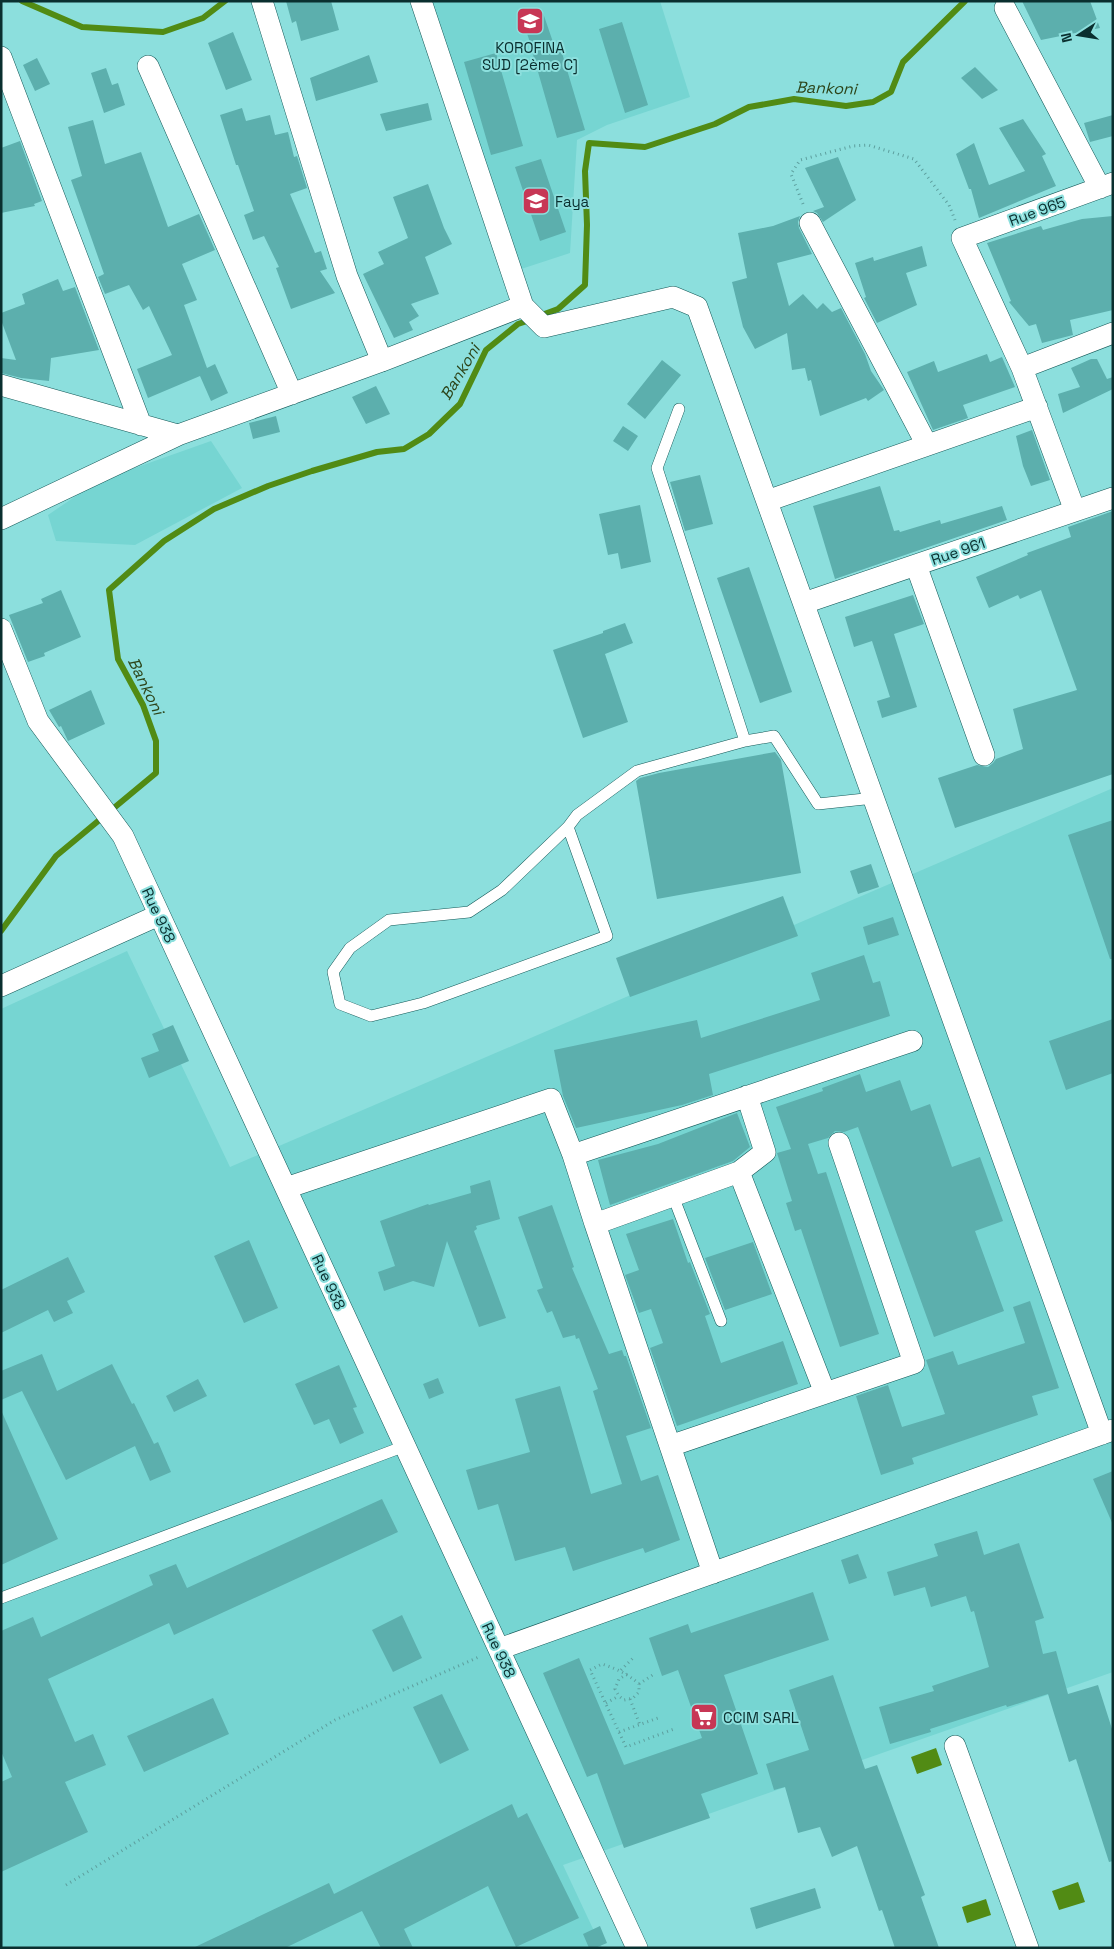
<svg xmlns="http://www.w3.org/2000/svg" width="1114" height="1949" viewBox="0 0 1114 1949" font-family="'Space Grotesk',sans-serif">
<rect width="100%" height="100%" fill="#8cdfdd"/>
<path fill="#76d5d2" d="M426 1H660L690 97 607 125 577 140 570 253 512 272Z
M211 441 242 488 135 545 56 541 48 515 98 481Z
M1113 788V1672L563 1865 602 1948H1V1009L127 951 230 1167Z"/>
<path fill="#518b14" d="M936 1748 942 1765 917 1774 911 1757Z
M1078 1882 1085 1902 1059 1910 1052 1891Z
M986 1899 991 1915 967 1923 962 1907Z"/>
<g fill="none" stroke-linecap="round" stroke-linejoin="round">
<path stroke="#518b14" stroke-width="6" d="M22 1 82 27 163 32 203 18 225 1
M539 316 558 309 585 285 587 225 585 171 589 143 645 147 715 124 749 107 794 99 846 106 873 102 891 92 903 62 965 1
M1 931 56 856 156 773V741L143 705 118 659 109 590 164 541 214 509 268 486 312 471 377 452 404 449 429 434 460 404 486 350 518 324 530 320"/>
</g>
<path fill="#5cafad" d="M286 1H331L339 30 301 41 296 21 292 23Z
M1022 1H1090L1100 28 1041 40Z
M542 10 554 45 559 43 585 130 557 138 532 51H533L521 16Z
M622 22 648 105 625 113 599 29Z
M233 32 252 80 226 90 208 43Z
M496 53 523 146 491 155 464 62Z
M369 55 378 82 316 101 310 78Z
M37 58 50 84 35 91 23 65Z
M975 67 998 90 982 99 961 78Z
M106 68 112 85 118 83 125 105 104 113 91 73Z
M428 103 432 120 386 131 380 114Z
M242 108 246 121 270 115 275 135 288 132 294 157 297 156 307 188 290 194 315 253 321 251 327 269 320 271 335 293 291 309 276 268 279 267 264 236 253 240 244 215 254 211 238 165H236L220 115Z
M1113 115V136L1090 142 1084 123Z
M1023 119 1046 154 1042 156 1056 186 979 218 971 189H969L956 154 974 143 989 185 1025 171 999 128Z
M93 120 105 164 141 152 168 227 199 214 215 250 182 264 197 300 184 305 207 368 215 364 228 393 211 401 200 376 148 398 137 369 172 355 149 306 143 310 129 285 105 294 98 277 104 274 71 180 82 176 68 127Z
M20 141 42 201 34 204 35 206 1 213V148Z
M838 157 856 200 823 222 817 213 813 211 824 207 805 168Z
M541 159 566 232 540 241 515 167Z
M428 184 444 228 452 244 425 257 439 294 411 304 419 316 409 322 413 330 394 338 363 274 384 264 378 252 408 238 393 197Z
M800 216 798 222 799 228 812 254 777 263 789 306 803 294 817 309 823 303 832 312 841 308 865 354 871 371 884 390 868 401 866 398 820 416 811 380 808 381 805 368 792 370 787 333 755 349 743 327 732 282 747 278 738 233 773 226Z
M1113 216V310L1070 320 1073 335 1042 343 1036 324 1029 326 1009 302 1011 301 987 243 1041 226 1043 230 1082 219Z
M922 246 927 266 906 273 917 305 877 323 864 298 866 297 855 263 873 257 874 261Z
M58 279 63 291 75 287 99 350 51 358 49 381 21 378 1 373V358L16 360 1 320V313L25 304 22 294Z
M987 354 990 362 1002 357 1015 387 963 405 968 418 933 430 907 372 934 361 938 372Z
M1091 359H1097L1107 379 1113 377V389L1063 413 1058 394 1080 387 1071 368Z
M662 360 681 375 645 419 627 404Z
M376 386 390 414 366 424 352 397Z
M276 416 280 432 253 439 249 423Z
M623 426 638 436 628 451 613 441Z
M1032 430 1050 480 1031 486 1023 466 1016 436Z
M700 475 713 524 685 531 670 482Z
M880 486 894 531 899 530 900 532 940 520 941 524 1002 506 1007 520 835 579 813 506Z
M640 505 651 562 621 569 618 553 608 555 599 514Z
M1113 511V774L955 828 938 778 977 765 988 767 993 763 996 759 1023 749 1013 709 1077 690 1041 590 1020 599 1018 595 989 608 976 577 1028 555 1027 553 1071 537 1068 527Z
M749 567 792 692 760 703 717 578Z
M61 590 81 637 44 653 45 656 28 662 9 615 43 603 41 599Z
M913 595 924 624 894 634 917 707 882 718 877 701 890 697 872 641 854 647 845 617Z
M625 623 633 643 605 654 628 722 583 738 553 650 603 633V631Z
M91 690 105 724 68 741 61 726 59 727 49 710Z
M775 752 781 760 801 873 657 899 636 781 640 778 659 773Z
M1113 820V959H1110L1068 835Z
M871 864 879 887 858 894 850 871Z
M783 896 798 936 630 997 616 958Z
M893 917 899 935 868 945 863 927Z
M864 955 873 983 880 981 890 1016 709 1074 713 1095 682 1105 576 1128 563 1096 554 1050 697 1020 701 1038 820 1000 811 973Z
M1113 1019V1073L1066 1090 1049 1041Z
M173 1025 189 1061 149 1078 141 1058 159 1051 152 1034Z
M860 1074 866 1092 900 1080 911 1111 930 1104 952 1167 980 1157 1003 1221 975 1231 1004 1311 934 1337 858 1127 844 1132 835 1131 828 1138 808 1144 818 1174 826 1172 879 1334 840 1347 801 1229 795 1231 786 1203 792 1201 777 1153 791 1149 776 1107 823 1091 822 1088Z
M737 1113 750 1147 733 1161 610 1205 598 1160 658 1144Z
M490 1180 500 1219 476 1226 477 1229 474 1231 506 1318 479 1327 447 1241 434 1287 413 1281 384 1291 378 1272 395 1266 380 1221 428 1204 429 1205 471 1193 470 1186Z
M552 1205 574 1267 572 1268 609 1354 622 1350 624 1356H626L651 1428 626 1436 641 1481 658 1475 680 1540 645 1553 643 1548 573 1571 565 1547 515 1561 498 1504 478 1510 466 1470 530 1452 515 1399 560 1386 591 1494 622 1484 593 1391 598 1389 579 1338 576 1339 575 1335 563 1338 552 1311 547 1313 537 1290 543 1288 518 1217Z
M673 1219 688 1263 690 1262 710 1314 705 1316 721 1363 783 1341 798 1384 677 1426 650 1348 663 1343 651 1309 639 1313 625 1275 639 1270 626 1234Z
M249 1240 278 1308 244 1323 214 1256Z
M753 1242 772 1294 725 1310 705 1258Z
M68 1257 85 1292 67 1301 73 1313 54 1322 48 1310 1 1333V1290Z
M1030 1301 1059 1388 1032 1396 1038 1415 912 1458 914 1464 881 1475 856 1396 888 1385 902 1427 945 1414 926 1360 953 1351 958 1365 1025 1343 1013 1307Z
M42 1354 57 1391 112 1364 132 1404 134 1403 154 1444 158 1442 171 1472 150 1481 135 1446 66 1480 22 1391 1 1400V1371Z
M339 1365 357 1407 353 1408 364 1433 340 1444 329 1419 314 1425 295 1384Z
M438 1378 444 1393 429 1399 423 1384Z
M198 1379 207 1396 174 1412 166 1396Z
M1 1410 58 1539 1 1565Z
M1113 1471V1525L1093 1479Z
M382 1499 398 1532 174 1635 169 1623 48 1679 75 1742 93 1734 106 1765 65 1782 88 1832 1 1872V1782L12 1777 1 1751V1631L33 1617 41 1637 153 1585 149 1575 176 1564 187 1588Z
M977 1531 984 1555 1019 1543 1044 1618 1035 1621 1043 1654 1056 1651 1068 1694 1098 1685 1113 1732V1861L1109 1862 1076 1759 1069 1762 1048 1694 1007 1707 1006 1705 930 1729 931 1732 890 1744 879 1707 934 1691 932 1686 989 1667 974 1611 971 1612 966 1596 931 1607 925 1587 894 1596 887 1572 938 1556 934 1544Z
M858 1554 867 1578 849 1584 841 1560Z
M813 1592 829 1640 724 1675 758 1774 701 1794 710 1818 624 1848 597 1773 587 1777 543 1673 579 1658 624 1765 702 1738 678 1670 662 1676 649 1638 688 1624 691 1633Z
M402 1615 422 1658 393 1672 372 1630Z
M833 1675 865 1769 877 1765 925 1895 921 1897 939 1948H895L882 1910 879 1911 857 1846 832 1857 820 1827 798 1833 785 1787 774 1790 766 1764 809 1750 789 1690Z
M442 1694 469 1750 440 1764 413 1707Z
M213 1698 229 1734 144 1772 127 1736Z
M512 1804 518 1818 527 1813 579 1918 516 1947 488 1886 404 1929 413 1948H381L362 1911 285 1948H193L329 1883 334 1894Z
M815 1888 821 1908 756 1929 750 1908Z
M600 1926 607 1943 595 1948H589L583 1934Z"/>
<g fill="none" stroke-linecap="round" stroke-linejoin="round">
<g stroke="#145958" stroke-width="12">
<path id="service" d="M745 741 774 736 818 804 874 798
M568 827 607 936 423 1003 371 1016 340 1004 333 972 350 948 389 920 469 912 502 890 568 827 577 815 637 771 745 741 657 468 679 409
M673 1196 721 1321
M1 1598 405 1446"/>
</g>
<g stroke="#145958" stroke-width="22">
<path id="minor" d="M262 1 347 276 382 361
M421 1 523 306 544 327 673 297 697 307 1102 1434
M1005 8 1100 188
M1 57 141 425
M148 66 292 394
M810 223 927 445
M1022 368 1113 333
M1 385 178 435 382 361 523 306
M767 501 1037 407
M1075 511 1022 368 962 238 1113 183
M1 519 178 435
M916 565 984 755
M804 603 1113 498
M1 629 38 721 123 836 637 1948
M1 986 159 915
M739 1172 825 1393
M286 1188 551 1099 573 1155
M595 1224 573 1155 912 1041
M670 1446 914 1363 839 1143
M713 1573 595 1224 739 1172 765 1152 747 1096
M499 1649 1113 1430
M955 1746 1028 1948"/>
</g>
<path stroke="#5d9f9e" stroke-width="3" stroke-dasharray="1 4" stroke-linecap="butt" d="M803 204 791 174 800 160 853 146 868 145 914 159 949 205 955 220
M621 1670 635 1656
M627 1674 619 1679 615 1689 619 1696 624 1700 633 1698 639 1692V1684C628 1674 617 1669 602 1664L590 1670 626 1747 674 1729
M639 1684 654 1674
M630 1699 640 1725
M606 1703 619 1696
M619 1732 658 1718
M66 1885 335 1720 481 1656"/>
<use href="#service" stroke="#fff" stroke-width="11"/>
<use href="#minor" stroke="#fff" stroke-width="21"/>
</g>
<defs>
<g id="school-square" transform="scale(1.4375)"><rect x="-9" y="-9" width="18" height="18" rx="4" fill="#c73755" stroke="#8cdfdd"/><path d="M0-5L7-2L0 1L-7-2ZM-4 1L0 2.5L4 1V4Q0 6-4 4Z" fill="#fff"/></g>
<g id="supermarket-square" transform="scale(1.4375)"><rect x="-9" y="-9" width="18" height="18" rx="4" fill="#c73755" stroke="#8cdfdd"/><path d="M-6-5.5h2.5l.6 2H6L4.5 2H-2.5L-4.4-4H-6ZM-1.5 3.2a1.3 1.3 0 1 0 .1 0ZM3 3.2a1.3 1.3 0 1 0 .1 0Z" fill="#fff"/></g>
</defs>
<g fill-rule="evenodd">
<use href="#school-square" x="530" y="21"/>
<use href="#school-square" x="536" y="201"/>
<use href="#supermarket-square" x="704" y="1717"/>
</g>
<g text-anchor="middle" dominant-baseline="central" stroke-width="4" stroke-linejoin="round" paint-order="stroke">
<g font-size="15" fill="#0a2f2f" stroke="#8cdfdd" text-anchor="start">
<text x="530" y="47" text-anchor="middle">KOROFINA<tspan x="530" dy="17">SUD [2ème C]</tspan></text>
<text x="555" y="201">Faya</text>
<text x="723" y="1717">CCIM SARL</text>
</g>
<g font-size="15" fill="#0a2f2f" stroke="#8cdfdd">
<text transform="translate(1037 211) rotate(-20)">Rue 965</text>
<text transform="translate(958 551) rotate(-19)">Rue 961</text>
<text transform="translate(159 915) rotate(65)">Rue 938</text>
<text transform="translate(329 1282) rotate(65)">Rue 938</text>
<text transform="translate(499 1650) rotate(65)">Rue 938</text>
</g>
<g font-size="16" font-style="italic" fill="#2c4419" stroke="#8cdfdd">
<text transform="translate(826 88) rotate(2)">Bankoni</text>
<text transform="translate(460 372) rotate(-59)">Bankoni</text>
<text transform="translate(146 686) rotate(64)">Bankoni</text>
</g>
</g>
<rect width="1114" height="1949" fill="none" stroke="#0a2f2f" stroke-width="5"/>
<g transform="translate(1079 35) rotate(258)" stroke="#8cdfdd" stroke-width="4" paint-order="stroke">
<path d="M0-4L9 19L0 12L-9 19Z" fill="#0a2f2f"/>
<text y="-8" font-size="14" font-weight="bold" text-anchor="middle" fill="#0a2f2f">N</text>
</g>
</svg>
